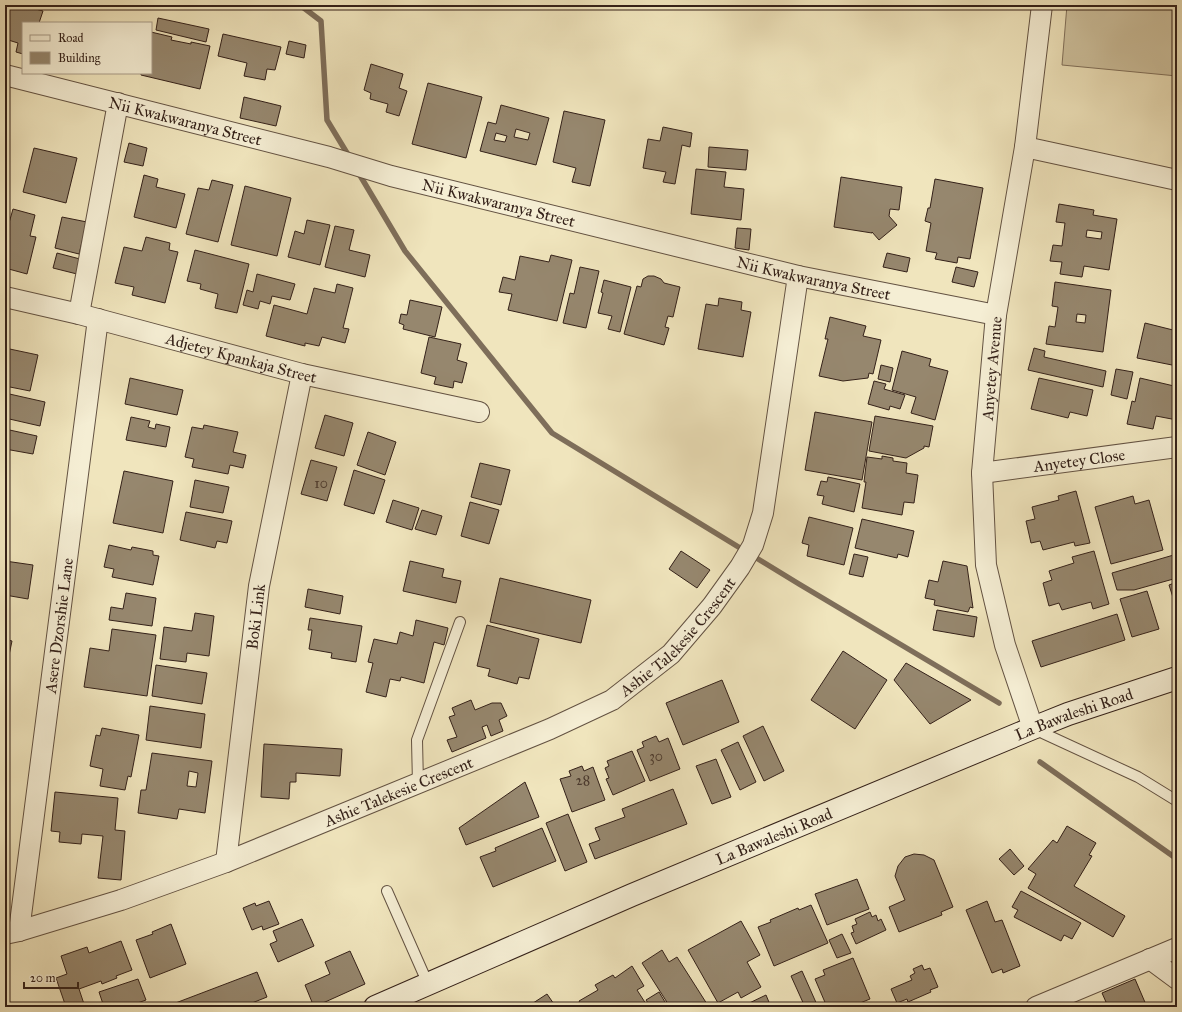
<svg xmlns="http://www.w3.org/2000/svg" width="1182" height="1012" viewBox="0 0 1182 1012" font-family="'IM FELL Great Primer',serif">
<rect width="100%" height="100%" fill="#f0e5bd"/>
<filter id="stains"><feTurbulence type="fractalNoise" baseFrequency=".005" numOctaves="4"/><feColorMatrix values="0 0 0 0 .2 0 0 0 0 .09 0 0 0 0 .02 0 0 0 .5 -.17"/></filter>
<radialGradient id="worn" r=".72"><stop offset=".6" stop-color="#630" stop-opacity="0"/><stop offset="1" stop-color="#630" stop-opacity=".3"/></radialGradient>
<path fill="#d0c4a1" stroke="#82725d" d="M1067 5H1177V76L1062 65Z"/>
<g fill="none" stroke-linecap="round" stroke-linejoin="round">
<path stroke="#7e6e5a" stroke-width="5.5" d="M300 5 321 21 327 120 350 158
M358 172 405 251 552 433 799 584 999 703
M1040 762 1177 859"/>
</g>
<path fill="#96876e" stroke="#342119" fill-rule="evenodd" d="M5 5H21L43 11 39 23H23V54L16 52 18 43 5 39Z
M158 18 209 29 206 42 156 30Z
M151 32 172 37 171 40 191 44V42L210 46 200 89 141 75V73H151Z
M223 34 281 47 275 70 267 69 265 80 244 76 247 63 218 56Z
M289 41 306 45 304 58 286 54Z
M371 64 403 74 399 88 407 91 399 116 386 112 388 104 370 99 371 93 364 90Z
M428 83 482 97 466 158 412 144Z
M244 97 281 106 276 126 240 118Z
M501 105 549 118 536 165 480 151 488 122 496 124ZM516 129 530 133 528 140 514 137ZM496 133 507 136 505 142 494 140Z
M564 111 605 120 590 186 572 182 576 168 553 162Z
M663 127 692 133 690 147 682 145 675 184 663 182 666 172 643 168 648 139 660 141Z
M129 143 147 148 143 166 124 162Z
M709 147 748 150 746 170 708 167Z
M34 148 77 158 66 203 23 192Z
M696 169 726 172 724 187 744 189 741 220 691 214Z
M144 175 158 179 156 187 185 194 176 228 134 217Z
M841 177 902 187 899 210 890 209 889 216 897 225 879 240 872 232V233L834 227Z
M935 179 983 188 970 259 958 257 957 263 935 259 937 253 926 251 931 223 925 221 928 208H930Z
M212 180 233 185 218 242 186 234 198 188 209 190Z
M245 186 291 198 277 256 231 245Z
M1059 204 1094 210 1093 215 1117 219 1109 270 1084 266 1082 277 1060 274 1062 262 1050 261 1053 245 1062 246 1065 223 1056 222ZM1087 230 1102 232 1101 239 1086 237Z
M13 209 35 215 30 236 36 237 27 274 5 268V222L9 223Z
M62 217 87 222 79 254 55 248Z
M307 220 330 225 320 265 288 257 295 231 304 234Z
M335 226 354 230 349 250 370 255 365 277 325 267Z
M737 228 751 229 749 250 735 248Z
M146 237 170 243 169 250 178 252 165 303 132 295 134 287 115 283 124 247 142 251Z
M195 250 249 264 237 313 215 308 218 294 200 289 201 284 187 281Z
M57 253 80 259 77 274 53 268Z
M887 253 910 258 907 272 883 267Z
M551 255 572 260 557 321 508 310 512 294 499 292 503 277 515 280 520 256 549 262Z
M580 267 599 271 586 328 563 323 570 293 574 294Z
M956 267 978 272 974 287 952 282Z
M257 274 295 284 290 300 272 296 270 304 260 301 258 309 243 305 247 290 253 292Z
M648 276H654L661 279 664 283 680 287 673 317 668 316 665 327 669 328 664 345 624 334 637 286 641 287 643 279Z
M604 280 631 287 620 332 608 329 612 316 598 313 603 293 601 292Z
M1055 282 1111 290 1103 352 1046 344 1049 326 1055 327 1058 307 1052 306ZM1077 314 1086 315 1085 323 1076 322Z
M337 284 353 288 343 328 349 329 345 343 322 337 319 346 305 343V346L266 336 274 305 307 314 314 288 335 293Z
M719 298 742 302 741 310 751 312 743 357 698 349 706 304 718 306Z
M410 300 442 307 435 337 403 329 404 325 399 323 401 314 407 315Z
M830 317 866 326 863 336 881 340 873 374 869 373 868 378 843 381 819 376 828 339H825Z
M1145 323 1177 331V366L1137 358Z
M429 337 461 344 457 360 467 363 462 383 454 381 453 388 434 384 436 377 421 373Z
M5 348 38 355 30 391 5 386Z
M1034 348 1045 351 1044 357 1106 371 1103 387 1028 370Z
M902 351 931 359 929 366 948 371 935 420 911 413 916 397 892 390Z
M881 365 893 368 890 382 878 379Z
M1116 369 1133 372 1127 399 1111 395Z
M130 378 183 390 177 415 125 404Z
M1039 378 1093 390 1087 416 1070 412 1068 418 1031 409Z
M1140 378 1174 386 1175 379H1177V420L1156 416 1153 429 1127 424 1132 401 1135 402Z
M874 381 886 384 884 389 905 395 900 409 890 406 889 410 868 404Z
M5 393 45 402 40 426 5 418Z
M815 412 872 422 862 480 805 470Z
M325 415 353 423 344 456 315 448Z
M875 416 933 426 929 447 924 446V448L906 458 869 451Z
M131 417 150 421 148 427 155 429 156 424 170 427 166 447 126 440Z
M204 425 238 432 233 452 246 455 243 468 230 465 228 474 192 467 194 459 185 457 192 427 203 429Z
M5 429 37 436 33 454 5 449Z
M368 432 396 442 385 475 357 465Z
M882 456 893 458V461L907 463 906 473 918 475 914 503 904 502 902 515 862 508 866 482H864L867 457 882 459Z
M311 460 337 467 327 501 301 494Z
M480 463 510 470 501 505 471 497Z
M354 470 385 480 374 514 344 505Z
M124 471 173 481 163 533 113 523Z
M828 477 860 484 854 512 822 504 824 496 817 495 821 481 827 482Z
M195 480 229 487 223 513 190 507Z
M1076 491 1090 543 1075 546 1074 542 1043 550 1040 541 1031 543 1026 521 1035 519 1032 507 1059 500 1058 496Z
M1133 496 1135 504 1149 500 1163 550 1111 564 1095 507Z
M393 500 419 508 412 530 386 522Z
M470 502 499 510 489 544 461 536Z
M422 510 442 516 436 535 415 529Z
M186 512 232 521 227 543 217 541 215 548 180 540Z
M809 517 853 528 844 565 807 556 809 545 802 543Z
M862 519 914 531 908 557 898 554 897 558 855 548Z
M109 545 131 550 132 547 153 551V555L159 556 153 585 112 577 114 569 104 567Z
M681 551 710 570 697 588 669 569Z
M1094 551 1109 604 1093 609 1091 602 1062 610 1059 603 1049 606 1043 583 1052 580 1049 571 1074 563 1072 557Z
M854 554 868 557 863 577 849 574Z
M1177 554V578L1134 590H1117L1112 573Z
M5 561 33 565 28 599 5 595Z
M410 561 444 569 442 577 461 581 456 603 403 591Z
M943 561 967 566 973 608 970 607 968 612 934 605 935 600 925 598 929 580 938 582Z
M500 578 591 600 581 643 490 622Z
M1177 582V610L1169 585Z
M308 589 343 596 340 614 305 607Z
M1147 591 1159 629 1132 637 1120 599Z
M126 593 156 598 152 626 109 620 111 607 123 609Z
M937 610 977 617 974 637 933 630Z
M195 613 214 616 209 656 187 653 186 662 160 659 164 627 192 631Z
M1117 614 1125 640 1041 667 1032 641Z
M310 618 362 626 356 662 331 658 332 653 309 649 312 630H308Z
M416 620 448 628 444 645 434 642 424 683 401 677 400 681 390 679 386 697 366 692 373 663 368 662 374 639 397 644 400 632 413 636Z
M487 625 539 639 529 679 519 677 517 684 488 676 490 669 477 666Z
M112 629 156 635 147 696 84 687 90 648 109 651Z
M5 639 12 641 8 660 5 659Z
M843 651 887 680 855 729 811 700Z
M906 663 971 700 930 724 894 680Z
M156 665 207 673 202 704 152 696Z
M722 680 739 722 683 745 666 703Z
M471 700 475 710 492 703H501L507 716 499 720 503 731 491 736 487 725 482 727 486 738 452 752 447 740 457 737 449 717 455 715 452 708Z
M150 706 205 714 201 748 146 740Z
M763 726 784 771 764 781 743 736Z
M102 728 139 735 131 777 128 776 125 790 100 786 103 769 90 766 96 735 100 736Z
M656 736 659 742 668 738 680 769 650 781 637 750 644 747 642 742Z
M738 742 756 782 740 790 721 750Z
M264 744 342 749 340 776 296 773V782H290L289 799 261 797Z
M632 751 645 781 613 795 606 779 609 778 605 768 609 766 607 761Z
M152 753 212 761 205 813 179 809 177 819 138 813 141 790H146ZM189 771 198 773 196 787 187 786Z
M716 759 731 797 712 804 696 766Z
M582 766 584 771 593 767 605 800 572 812 560 779 571 776 569 771Z
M525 782 539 817 466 845 459 828Z
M673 789 687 824 595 859 589 844 600 840 595 828 625 817 622 809Z
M55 792 118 798 115 830 125 831 121 880 98 878 103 836 82 834 81 844 59 842 60 832 51 831Z
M568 814 587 862 565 871 546 823Z
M1067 826 1096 843 1089 855 1092 856 1074 886 1125 916 1113 937 1028 888 1036 874 1028 869 1053 840 1057 843Z
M542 828 556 861 493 887 480 857 496 851 495 848Z
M1010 849 1024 866 1014 875 999 859Z
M914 854 924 855 934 860 953 907 941 912 942 915 899 932 889 907 905 900 895 876 898 866 905 857Z
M857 879 869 909 827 925 815 894Z
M1021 891 1081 923 1072 939 1064 935 1061 941 1014 917 1018 910 1012 907Z
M269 901 279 924 263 930 262 926 252 930 243 908 255 903 256 906Z
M987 901 995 922 1002 920 1020 966 1003 973 1002 969 992 973 966 910Z
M811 905 828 943 774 966 758 927 771 922 770 920 798 908 799 910Z
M870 912 872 917 876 915 878 921 881 919 886 930 856 944 851 933 854 932 852 926 857 924 855 919Z
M302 919 314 946 278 962 270 944 277 941 273 931Z
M741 921 760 955 747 962 761 987 741 998 738 992 718 1003 688 950Z
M171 924 186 964 150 978 136 940 153 934 152 932Z
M842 934 851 953 837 958 829 940Z
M121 941 132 970 116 976 117 978 102 984 101 981 79 989 85 1007H66L56 978 67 974 61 956 87 947 89 953Z
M662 950 669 962 677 957 707 1004 701 1007H670L642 963Z
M350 951 365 984 314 1007 305 985 330 974 325 962Z
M853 958 870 999 850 1007H827L815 979 825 975 823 970Z
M922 965 924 970 930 968 938 987 930 990 931 992 908 1002 907 999 897 1003 891 989 912 980 910 976 915 973 913 969Z
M632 966 644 986 637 990 648 1007H582L579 1001 598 990 595 985 613 975 615 978Z
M802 971 818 1007H805L791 976Z
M257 972 267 997 242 1007H165Z
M138 979 146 1000 132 1005V1007H104L99 992Z
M1135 979 1147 1007H1094L1106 1002 1102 993Z
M659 992 668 1007H651L646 1000Z
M547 994 556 1007H527Z
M766 995 771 1007H741Z"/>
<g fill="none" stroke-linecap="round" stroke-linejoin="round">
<g stroke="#635242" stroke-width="12">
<path id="service" d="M1034 729 1138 777 1177 801
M418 784 417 740 460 622
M387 891 428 984"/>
</g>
<g stroke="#635242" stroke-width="22">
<g id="minor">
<path id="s1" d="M5 75 329 157 391 176 798 276 996 315"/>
<path d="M1025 147 1177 180"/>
<path id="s2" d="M5 297 79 314 302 374 479 412"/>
<path d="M79 314 118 103"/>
<path id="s3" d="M982 473 1177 447"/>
<path id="s4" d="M1033 728 1005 645 986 565 982 473 996 315 1025 147 1042 5"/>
<path id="s5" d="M226 862 259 586 302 374"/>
<path id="s6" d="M19 931 98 319"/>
<path id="s7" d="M5 934 19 931 121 900 226 862 550 729 612 700 671 654 712 606 740 567 753 545 763 513 798 276"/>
<path d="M1150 959 1177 979"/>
<path d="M1036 1007 1177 948"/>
</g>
</g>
<g stroke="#342119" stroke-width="24">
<g id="secondary">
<path id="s8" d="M375 1007 632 895 1033 728 1068 714 1177 678"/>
</g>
</g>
<use href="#service" stroke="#f5eed4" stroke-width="10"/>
<use href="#minor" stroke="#f5eed4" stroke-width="20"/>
<use href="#secondary" stroke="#f5eed4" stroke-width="22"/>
</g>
<g text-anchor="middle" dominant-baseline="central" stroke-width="4" stroke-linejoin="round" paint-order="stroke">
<g font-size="14" fill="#4c3a2e">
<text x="321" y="483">10</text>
<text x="656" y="756">30</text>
<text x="583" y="780">28</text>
</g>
<g font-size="16" fill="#342119" stroke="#f5eed4">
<text stroke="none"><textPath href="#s1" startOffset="186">Nii Kwakwaranya Street</textPath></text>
<text stroke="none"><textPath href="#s1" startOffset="510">Nii Kwakwaranya Street</textPath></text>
<text stroke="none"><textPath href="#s1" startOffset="834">Nii Kwakwaranya Street</textPath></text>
<text stroke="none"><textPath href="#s2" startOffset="244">Adjetey Kpankaja Street</textPath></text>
<text stroke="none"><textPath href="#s4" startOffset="367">Anyetey Avenue</textPath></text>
<text stroke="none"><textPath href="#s3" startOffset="98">Anyetey Close</textPath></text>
<text stroke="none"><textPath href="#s5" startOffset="247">Boki Link</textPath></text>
<text stroke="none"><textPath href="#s6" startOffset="308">Asere Dzorshie Lane</textPath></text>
<text stroke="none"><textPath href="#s7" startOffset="743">Ashie Talekesie Crescent</textPath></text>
<text stroke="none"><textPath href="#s8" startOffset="758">La Bawaleshi Road</textPath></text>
<text stroke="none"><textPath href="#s7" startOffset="419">Ashie Talekesie Crescent</textPath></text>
<text stroke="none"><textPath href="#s8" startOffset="434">La Bawaleshi Road</textPath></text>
</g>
</g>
<rect width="1182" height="1012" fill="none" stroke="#f0e5bd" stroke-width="20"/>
<rect x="6" y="6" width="1170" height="1000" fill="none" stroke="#342119" stroke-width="2"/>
<rect x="10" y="10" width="1162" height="992" fill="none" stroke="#342119"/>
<rect x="22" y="22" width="130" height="52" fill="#f5eed4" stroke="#a89c89"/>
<rect x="30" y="35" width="20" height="6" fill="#f5eed4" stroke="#a89c89"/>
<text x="58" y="42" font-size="12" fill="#342119">Road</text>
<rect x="30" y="52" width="20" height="12" fill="#96876e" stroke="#a89c89"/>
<text x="58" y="62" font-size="12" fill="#342119">Building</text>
<path d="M24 982v6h54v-6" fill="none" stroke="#342119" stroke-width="2"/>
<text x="30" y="982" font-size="12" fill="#342119" stroke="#f5eed4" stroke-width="3" paint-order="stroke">20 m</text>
<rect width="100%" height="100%" filter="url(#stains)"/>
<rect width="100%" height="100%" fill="url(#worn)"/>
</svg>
